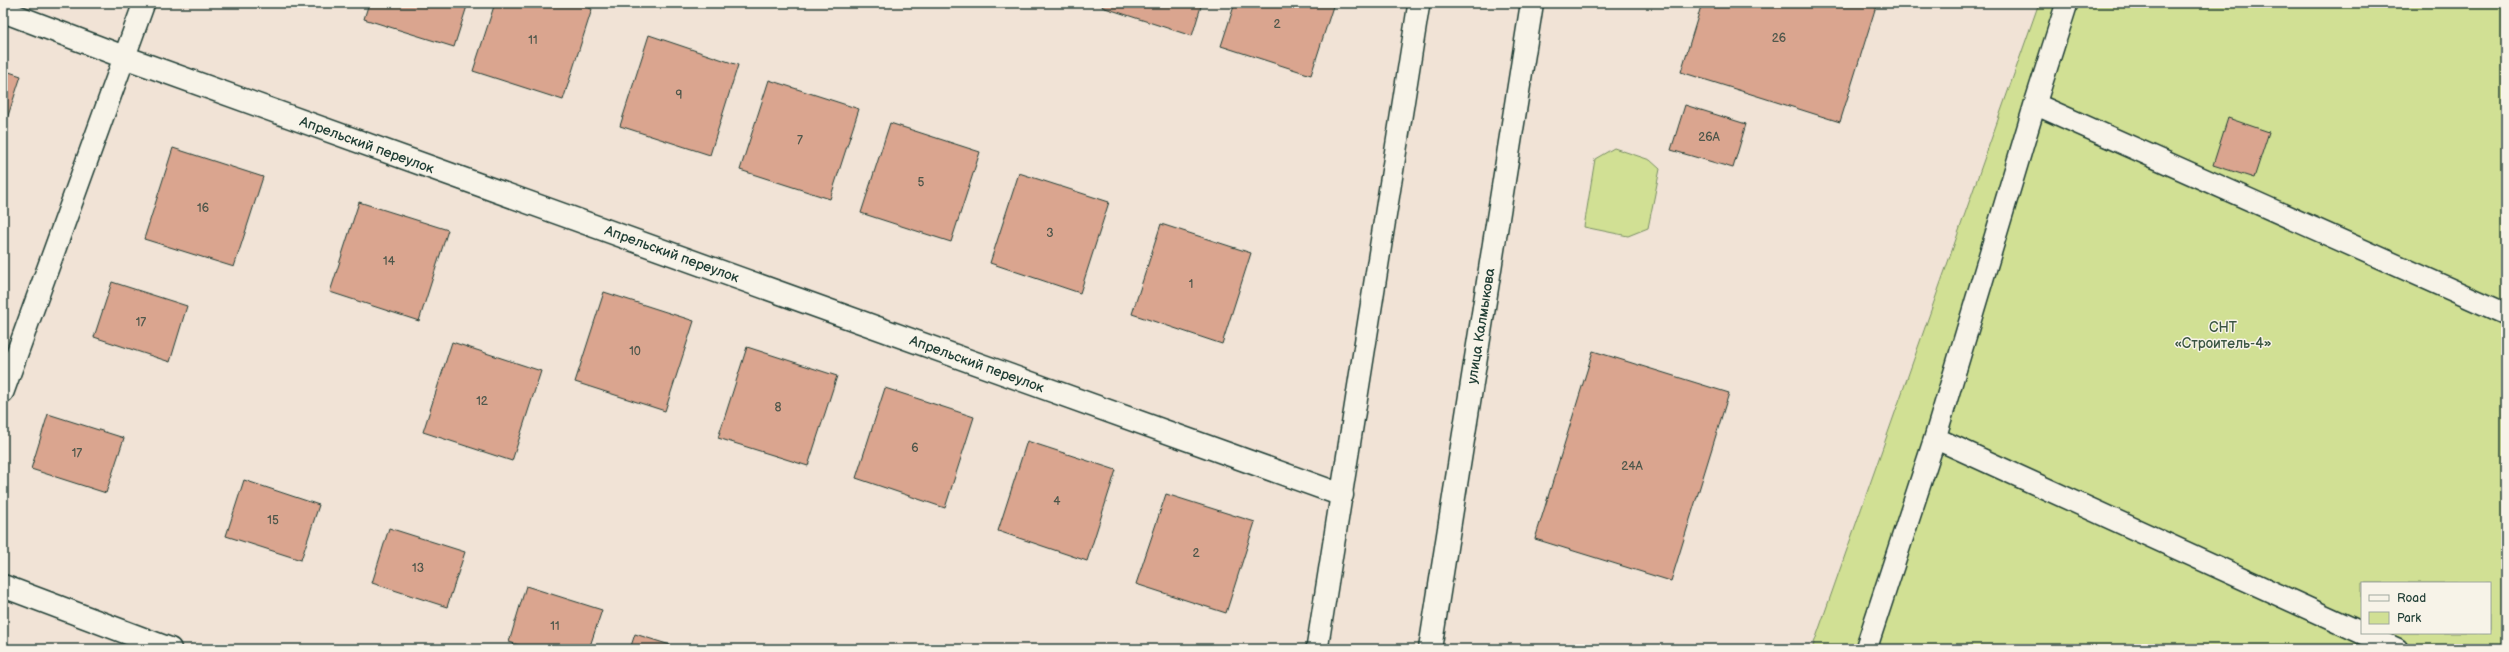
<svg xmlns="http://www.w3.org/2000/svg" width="2509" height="652" viewBox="0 0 2509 652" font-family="'Balsamiq Sans',sans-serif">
<rect width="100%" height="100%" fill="#f1e3d6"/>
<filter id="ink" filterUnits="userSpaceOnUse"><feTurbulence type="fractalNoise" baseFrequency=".025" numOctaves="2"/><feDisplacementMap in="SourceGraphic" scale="8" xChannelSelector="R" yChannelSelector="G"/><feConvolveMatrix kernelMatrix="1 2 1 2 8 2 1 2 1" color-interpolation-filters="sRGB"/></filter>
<g filter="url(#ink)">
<path fill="#d1e094" stroke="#788e64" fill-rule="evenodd" d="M2039 3H2506V649H1812ZM2362 583H2490V633H2362Z
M1614 148 1650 160 1660 169 1648 228 1628 236 1584 227 1595 159Z"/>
<path fill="#daa58f" stroke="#1f3d34" d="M369 3H468L454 47 364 19Z
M495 3H571L592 9 563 100 473 71Z
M1104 3H1202L1192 36 1102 7Z
M1235 3H1334L1311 75 1221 46Z
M1702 3H1877L1840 122 1681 72Z
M649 35 738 65 710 155 620 126Z
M3 70 21 76 3 131Z
M769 80 859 109 830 199 740 170Z
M1685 105 1746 124 1733 168 1671 150Z
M2228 118 2269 132 2254 178 2213 165Z
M890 123 980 152 951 242 861 213Z
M173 148 263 177 234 267 144 239Z
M1019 173 1109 202 1080 293 990 263Z
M359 202 448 230 419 321 330 292Z
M1161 224 1251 253 1222 344 1132 314Z
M112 282 187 306 170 362 94 337Z
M604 292 694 321 665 411 575 382Z
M452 342 541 371 512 461 423 432Z
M747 347 837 376 808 466 718 438Z
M1593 351 1729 393 1671 581 1535 539Z
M885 388 974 417 945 508 856 478Z
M48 414 124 438 106 493 31 469Z
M1027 441 1116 470 1087 561 998 531Z
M244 480 319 505 301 560 226 536Z
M1166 494 1255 522 1226 613 1136 584Z
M389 528 465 552 447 607 372 583Z
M526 586 602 610 589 649H531L509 642Z
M635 634 683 649H630Z"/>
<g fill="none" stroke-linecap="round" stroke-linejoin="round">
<g stroke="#1f3d34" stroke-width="24">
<path id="service" d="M2035 104 2506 314
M3 392 144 3
M1935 438 2362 633
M2362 633 2397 649
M1317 649 1419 3
M1866 649 1935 438 2035 104 2067 3"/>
</g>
<g stroke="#1f3d34" stroke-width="25">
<path id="minor" d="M3 11 124 57 1342 495
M3 586 170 649"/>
</g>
<g stroke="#1f3d34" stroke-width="25">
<path id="secondary" d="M1430 649 1532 3"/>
</g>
<use href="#service" stroke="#f7f3e8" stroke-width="21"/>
<use href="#minor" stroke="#f7f3e8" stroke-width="22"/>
<use href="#secondary" stroke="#f7f3e8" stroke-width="22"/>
</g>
</g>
<g text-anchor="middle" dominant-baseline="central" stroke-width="3" stroke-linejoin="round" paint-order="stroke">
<g font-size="12" fill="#4e574b">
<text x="1277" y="24">2</text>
<text x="1779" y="38">26</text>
<text x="533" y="40">11</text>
<text x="679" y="95">9</text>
<text x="1709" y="137">26А</text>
<text x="800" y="140">7</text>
<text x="921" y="182">5</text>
<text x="203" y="208">16</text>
<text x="1050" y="233">3</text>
<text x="389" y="261">14</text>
<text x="1191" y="284">1</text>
<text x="141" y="322">17</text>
<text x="635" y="351">10</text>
<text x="482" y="401">12</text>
<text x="778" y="407">8</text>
<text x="915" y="448">6</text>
<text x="77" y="453">17</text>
<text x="1632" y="466">24А</text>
<text x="1057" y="501">4</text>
<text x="273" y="520">15</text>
<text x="1196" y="553">2</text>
<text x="418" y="568">13</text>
<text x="555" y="626">11</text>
</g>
<g font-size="14" fill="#1f3d34" stroke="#f7f3e8">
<text transform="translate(367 145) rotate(20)">Апрельский переулок</text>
<text transform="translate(672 254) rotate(20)">Апрельский переулок</text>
<text transform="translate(1481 326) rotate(-81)">улица Калмыкова</text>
<text transform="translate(977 364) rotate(20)">Апрельский переулок</text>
</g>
<g font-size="14" fill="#3a5542" stroke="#f7f3e8">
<text x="2223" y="327">СНТ<tspan x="2223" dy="16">«Строитель-4»</tspan></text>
</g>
</g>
<rect width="2509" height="652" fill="none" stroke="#f7f3e8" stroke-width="16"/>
<rect x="8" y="8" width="2493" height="636" fill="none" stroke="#1f3d34" stroke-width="1.5" filter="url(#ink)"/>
<rect x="2361" y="582" width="130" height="52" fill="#f7f3e8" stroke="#a1aaa0"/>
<rect x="2369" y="595" width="20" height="6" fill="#f7f3e8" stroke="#a1aaa0"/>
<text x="2397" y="602" font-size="12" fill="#1f3d34">Road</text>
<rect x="2369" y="612" width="20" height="12" fill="#d1e094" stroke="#a1aaa0"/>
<text x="2397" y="622" font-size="12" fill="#1f3d34">Park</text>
</svg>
